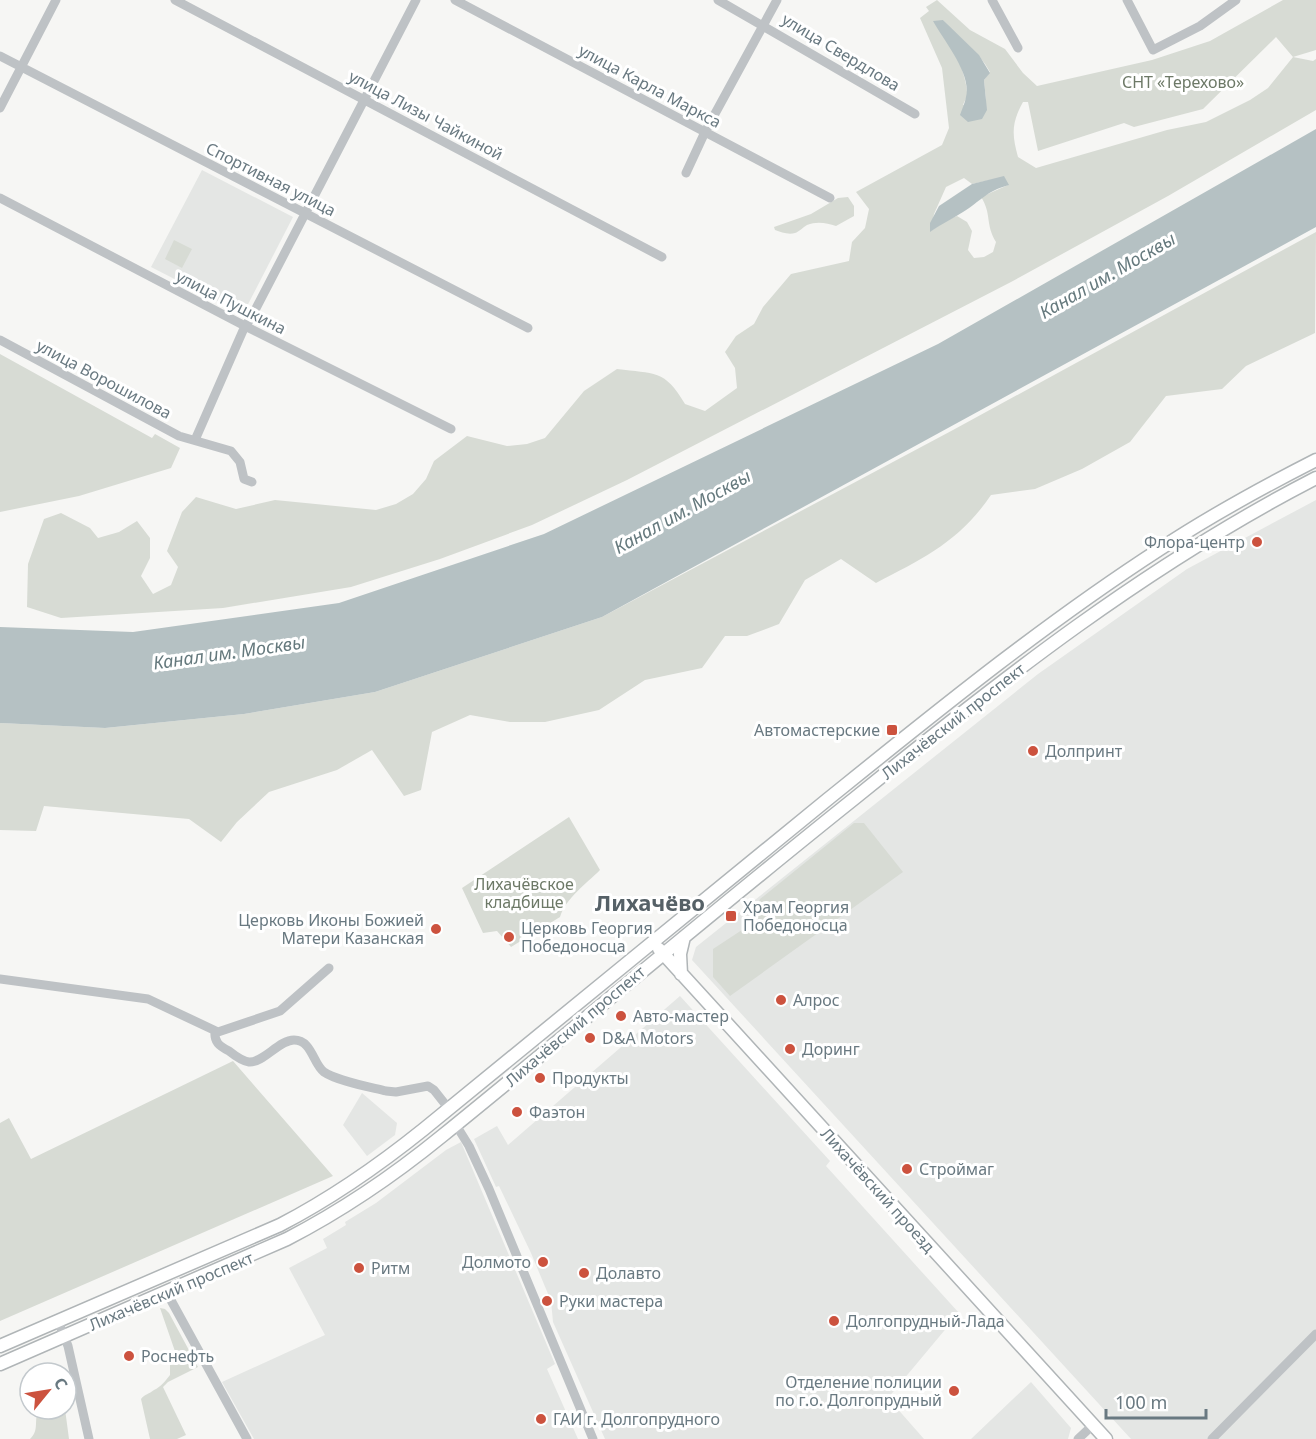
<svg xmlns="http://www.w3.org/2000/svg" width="1316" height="1439" viewBox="0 0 1316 1439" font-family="'Noto Sans',sans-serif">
<rect width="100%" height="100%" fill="#f6f6f4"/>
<path fill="#e4e6e4" d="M202 170 293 217 243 314 151 267Z
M1316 500V1439H1131L692 960 696 947 1038 674 1187 569Z
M680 996 830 1161 826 1166 959 1313 888 1398 924 1439H605L553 1322 551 1301 531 1253 499 1186 496 1187 474 1139 497 1126 508 1145Z
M362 1093 397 1123 395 1135 367 1156 343 1125Z
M461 1142 555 1364 547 1369 578 1439H254L222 1382 325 1335 289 1268 327 1248 323 1239 346 1225 345 1222 376 1203 446 1150Z
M1031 1382 1071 1428 1068 1439H971Z"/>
<path fill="#d7dbd4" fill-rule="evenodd" d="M937 0 970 30 1005 49 1023 73 1037 86 1152 60 1210 41 1283 0H1316V50L1293 57 1313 61 1316 59V110L1168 196 1011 282 627 480 532 525 440 559 351 587 223 608 61 618 27 607 28 564 44 519 61 513 90 528 98 538 119 532 137 521 150 538V558L141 576 153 594 171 585 178 567 167 551 182 512 196 497 236 509 275 500 376 510 396 504 413 494 426 479 434 461 467 436 507 446 527 444 545 438 584 391 617 369C654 374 665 369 685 404L705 411 737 388 735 368 725 352 736 336 754 324 763 307 791 274 849 261 852 242 865 228 869 209 856 192 942 145 949 128 942 68 920 18 929 11 926 7ZM943 20C958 38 979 51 990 72L984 80 986 100 963 105C964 102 966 99 967 96 969 79 949 37 943 20ZM1276 37 1293 57 1268 88 1250 100 1206 122 1167 130 1036 168 1018 157C1012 135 1011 124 1023 102H1028L1038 151 1124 123 1134 127 1203 109ZM1004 177 1008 185 981 197C992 214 985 224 996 242L993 252 984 257 974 258 968 250 972 231 967 222 957 216 947 220 931 231 934 214 946 187 964 178 972 184Z
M848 197 854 206V216L836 226C827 223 817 221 807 225 803 227 799 232 795 233 788 235 781 232 775 230L774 227 811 214 838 198Z
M1316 232 1315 333 1246 366 1222 389 1166 396 1130 442 1082 469 1035 489 991 495C960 541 924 558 876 583L841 559 805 580 779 624 747 636H725L702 668 645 680 599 710 545 722H510L470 715 432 732 421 790 404 796 372 750 337 770 269 792 237 822 221 842 189 819 44 806 36 831 0 830V723L105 728 244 714 375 692 602 617 953 430Z
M174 240 192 249 182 268 165 259Z
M0 354 152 438 155 434 180 448 171 468 79 496 0 512Z
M569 817 600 870C586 884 566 898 560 917L511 947 497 931 483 933 462 888Z
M854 823H864L903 872 730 996 713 977V949L748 926 760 899Z
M233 1061 333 1176 0 1321V1123L9 1118 31 1159Z
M160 1308 165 1309 169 1313 198 1367 168 1382 163 1387 186 1435 177 1439H150L141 1399C145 1394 149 1394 154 1390 161 1387 166 1380 170 1375V1364L178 1360Z
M51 1409H65L69 1439H30C40 1430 33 1420 39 1410Z"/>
<path fill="#b5c1c3" d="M943 20 979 55 990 73 984 80 987 110 982 119 968 122 960 115C962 109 965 103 966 97 972 74 944 41 933 21Z
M1316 129V227L602 617 375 692 244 714 105 728 0 723V627L133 632 339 603 544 534 938 344Z
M1004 176 1009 185C986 191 981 201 963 212 952 219 941 224 930 232V223L939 206 972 184Z"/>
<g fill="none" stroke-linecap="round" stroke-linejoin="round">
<g stroke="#b0b5b7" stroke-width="15">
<path id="major" d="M659 949 1106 1439
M681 974 680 954 684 937
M0 1346 280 1225C332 1198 378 1166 424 1129 559 1020 693 908 828 799 936 712 1044 624 1160 549 1210 516 1263 487 1316 460
M0 1364 287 1239C343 1210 393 1176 442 1136 580 1024 716 909 855 798 1002 679 1147 565 1316 478"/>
</g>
<path stroke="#bec2c5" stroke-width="9" d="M175 0 662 257
M455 0 830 198
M718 0 915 114
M992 0 1018 48
M1127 0 1153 50 1200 26 1236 0
M0 56 528 328
M0 108 56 0
M686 173 705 132 777 0
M0 198 245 326 451 429
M0 340 179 436 231 451 240 462 244 479 252 482
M195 440 245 326 251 318 416 0
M0 979 148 999 218 1032 280 1011 329 968
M215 1031C214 1042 219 1046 229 1051 234 1055 242 1061 249 1062 263 1063 279 1040 294 1040 312 1040 313 1064 324 1072 337 1081 370 1087 386 1091L396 1092 428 1086 434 1090 449 1109
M456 1125 469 1146 489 1189 593 1439
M167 1293 247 1439
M58 1321 68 1346 89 1439
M1078 1439 1093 1425
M1212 1439 1316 1334"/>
<use href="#major" stroke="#fff" stroke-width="12"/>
</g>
<g fill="#cc523e" stroke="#fff" stroke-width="2">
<circle cx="1257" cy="542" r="6"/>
<rect x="886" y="724" width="12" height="12" rx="3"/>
<circle cx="1033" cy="751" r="6"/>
<rect x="725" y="910" width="12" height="12" rx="3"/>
<circle cx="436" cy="929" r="6"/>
<circle cx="509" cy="937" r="6"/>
<circle cx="781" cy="1000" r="6"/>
<circle cx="621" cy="1016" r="6"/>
<circle cx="590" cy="1038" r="6"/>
<circle cx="790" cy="1049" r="6"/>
<circle cx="540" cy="1078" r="6"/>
<circle cx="517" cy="1112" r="6"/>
<circle cx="907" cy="1169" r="6"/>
<circle cx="543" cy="1262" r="6"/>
<circle cx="359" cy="1268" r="6"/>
<circle cx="584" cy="1273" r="6"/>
<circle cx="547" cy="1301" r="6"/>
<circle cx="834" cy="1321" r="6"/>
<circle cx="129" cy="1356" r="6"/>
<circle cx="954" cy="1391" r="6"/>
<circle cx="541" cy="1419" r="6"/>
</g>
<g text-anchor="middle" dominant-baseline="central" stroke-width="6" stroke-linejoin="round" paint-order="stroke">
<g font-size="16" fill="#697981" stroke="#fff">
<text transform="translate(841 52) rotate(31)">улица Свердлова</text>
<text transform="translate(650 86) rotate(28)">улица Карла Маркса</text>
<text transform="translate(426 115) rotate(28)">улица Лизы Чайкиной</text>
<text transform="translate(271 179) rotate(27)">Спортивная улица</text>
<text transform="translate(231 302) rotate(27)">улица Пушкина</text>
<text transform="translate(104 379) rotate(28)">улица Ворошилова</text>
<text transform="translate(953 721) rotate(-38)">Лихачёвский проспект</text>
<text transform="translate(575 1026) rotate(-40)">Лихачёвский проспект</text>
<text transform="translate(878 1190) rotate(48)">Лихачёвский проезд</text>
<text transform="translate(171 1291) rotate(-23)">Лихачёвский проспект</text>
</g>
<g font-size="16" fill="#6d7967" stroke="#fff">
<text x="1183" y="82">СНТ «Терехово»</text>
<text x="524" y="884">Лихачёвское<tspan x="524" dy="18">кладбище</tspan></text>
</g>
<g font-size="16" fill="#697981" stroke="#fff" text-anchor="start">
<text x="1245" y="542" text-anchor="end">Флора-центр</text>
<text x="880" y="730" text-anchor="end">Автомастерские</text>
<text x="1045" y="751">Долпринт</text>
<text x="743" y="907">Храм Георгия<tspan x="743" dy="18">Победоносца</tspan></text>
<text x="424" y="920" text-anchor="end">Церковь Иконы Божией<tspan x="424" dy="18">Матери Казанская</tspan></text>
<text x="521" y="928">Церковь Георгия<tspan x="521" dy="18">Победоносца</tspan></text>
<text x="793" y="1000">Алрос</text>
<text x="633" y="1016">Авто-мастер</text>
<text x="602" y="1038">D&amp;A Motors</text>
<text x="802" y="1049">Доринг</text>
<text x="552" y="1078">Продукты</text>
<text x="529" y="1112">Фаэтон</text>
<text x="919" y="1169">Строймаг</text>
<text x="531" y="1262" text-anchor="end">Долмото</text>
<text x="371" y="1268">Ритм</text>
<text x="596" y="1273">Долавто</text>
<text x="559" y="1301">Руки мастера</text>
<text x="846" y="1321">Долгопрудный-Лада</text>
<text x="141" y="1356">Роснефть</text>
<text x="942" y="1382" text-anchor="end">Отделение полиции<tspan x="942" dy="18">по г.о. Долгопрудный</tspan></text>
<text x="553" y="1419">ГАИ г. Долгопрудного</text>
</g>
<g font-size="18" font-style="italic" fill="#65797d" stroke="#fff">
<text transform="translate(1107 275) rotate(-30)">Канал им. Москвы</text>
<text transform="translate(682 511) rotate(-29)">Канал им. Москвы</text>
<text transform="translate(229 652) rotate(-8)">Канал им. Москвы</text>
</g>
<g font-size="22" font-weight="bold" fill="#566167" stroke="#fff">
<text x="650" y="902">Лихачёво</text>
</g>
</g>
<g transform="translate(48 1391) rotate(60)"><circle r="28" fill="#ffffff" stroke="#c3c9cd" stroke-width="1.5"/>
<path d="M0-4.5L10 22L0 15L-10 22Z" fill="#cc523e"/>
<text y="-9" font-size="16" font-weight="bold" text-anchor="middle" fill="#697981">С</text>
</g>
<path d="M1106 1409v9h100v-9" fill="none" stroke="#697981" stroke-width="3"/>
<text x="1115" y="1409" font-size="18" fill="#697981" stroke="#ffffff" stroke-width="4.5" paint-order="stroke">100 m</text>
</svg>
